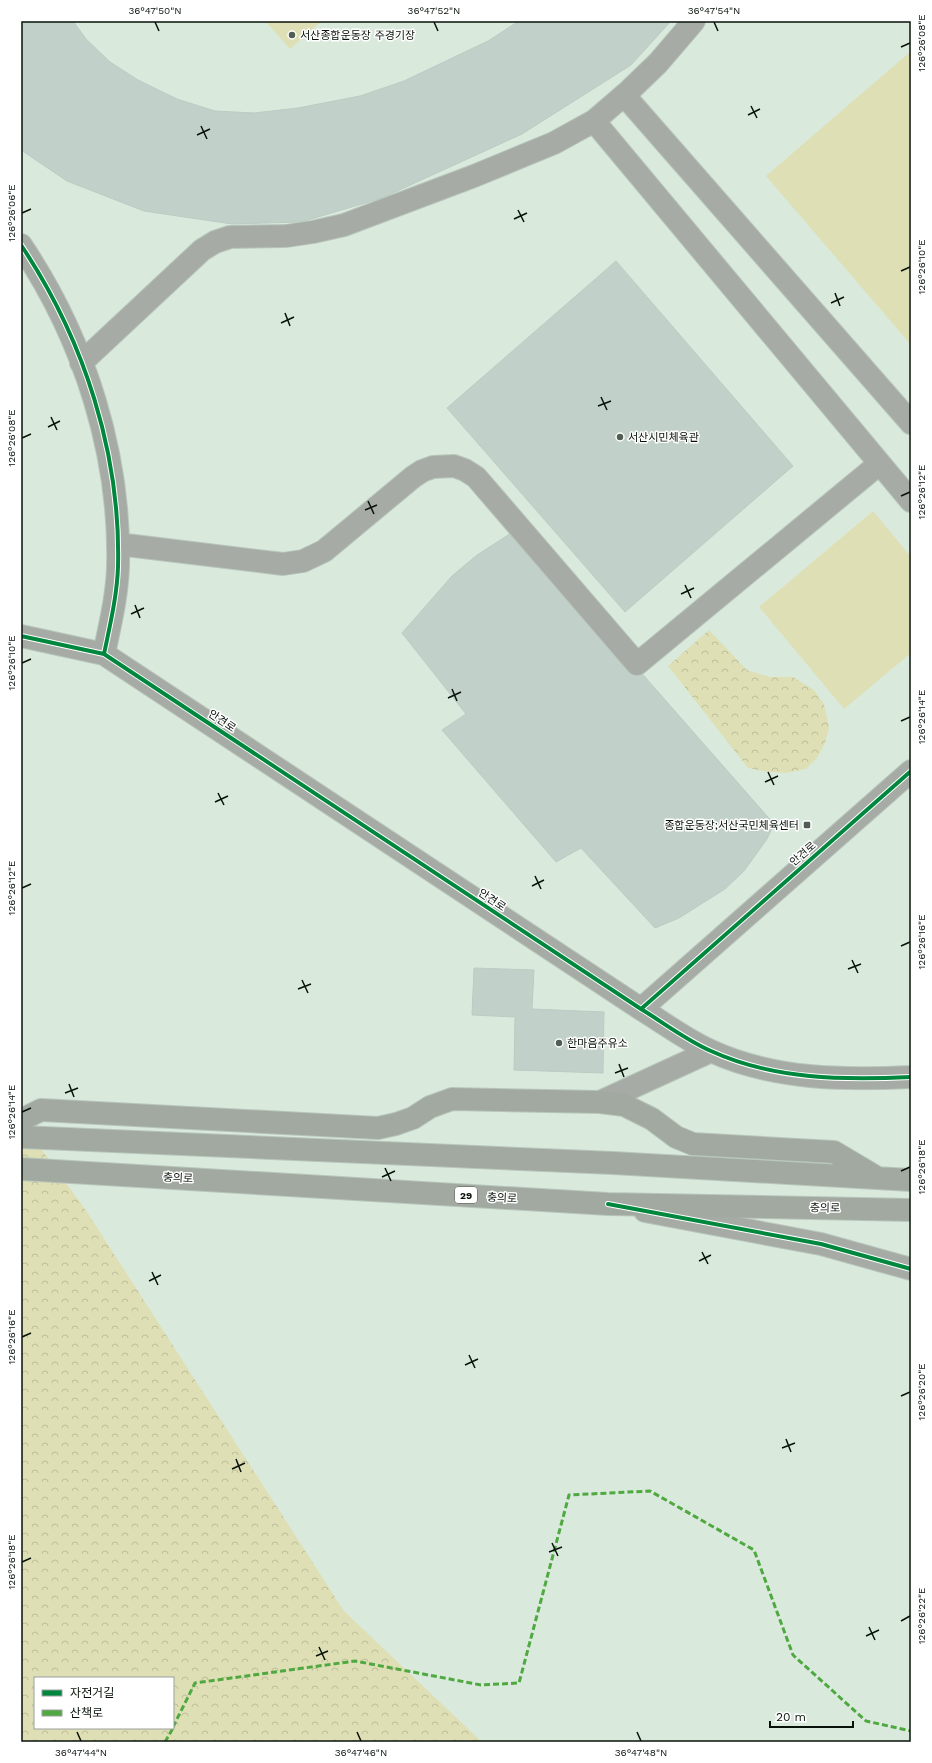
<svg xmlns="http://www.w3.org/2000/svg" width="932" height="1763" viewBox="0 0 932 1763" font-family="'Work Sans','Noto Sans KR',sans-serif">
<defs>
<pattern id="forest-crowns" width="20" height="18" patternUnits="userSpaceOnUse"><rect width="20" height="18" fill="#dedfb5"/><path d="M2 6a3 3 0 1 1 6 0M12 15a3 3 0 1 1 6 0" fill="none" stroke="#bdbe9a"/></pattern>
</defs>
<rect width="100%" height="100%" fill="#d9eadd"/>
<path fill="url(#forest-crowns)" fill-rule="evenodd" d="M709 630 747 670 770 677H793L814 690 824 704 829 728 825 743 817 758 806 769 786 773 768 772 748 768 668 666Z
M21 1121 87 1212 344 1611 482 1742H21ZM35 1678H173V1728H35Z"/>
<path fill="#dedfb5" d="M265 21H322L290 49Z
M911 51V345L766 176Z
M873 511 911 557V653L844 709 759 607Z"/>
<path fill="#c1d0c8" stroke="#bccbc3" d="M21 21H73L86 39 110 62 138 80 177 99 215 111 254 113 298 108 360 96 404 81 488 41 519 21H671L631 65 522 134 382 198 301 222 232 224 144 211 67 181 21 150Z
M616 261 793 466 625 612 447 408Z
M516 530 774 824 767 839 744 871 725 889 679 918 655 928 581 848 556 862 442 730 466 714 402 633 452 576 477 555Z
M474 968 534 970 532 1009 604 1012 603 1073 514 1070 515 1017 472 1015Z"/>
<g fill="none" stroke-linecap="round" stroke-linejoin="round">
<g stroke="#b9c6bc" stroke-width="24">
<path id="minor" d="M624 95 911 423
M594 121 911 501
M21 245C84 339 121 454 118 567 117 596 110 625 104 654
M81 363 202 250 215 242 230 237 286 236 313 232 344 225 474 176 554 143 594 121 630 90 658 63 694 21
M118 544 283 564 303 561 324 551 413 477 422 471 433 467 454 466 465 470 476 477 637 664 879 464
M21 636 104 654 641 1009C664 1023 686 1040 711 1051 774 1080 844 1080 911 1077
M641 1009 911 771
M600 1102 711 1051
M645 1211 821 1244 911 1269"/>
</g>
<g stroke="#b9c6bc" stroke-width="24">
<path id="highway" d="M21 1120 41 1110 378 1128 396 1124 413 1118 430 1107 452 1099 600 1102 624 1105 652 1119 676 1137 693 1144 834 1152 876 1177
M21 1137 613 1163 911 1180
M21 1169 608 1204 911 1210"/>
</g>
<use href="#minor" stroke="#a6aca5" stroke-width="22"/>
<use href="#highway" stroke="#a1a9a1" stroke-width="22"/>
<path stroke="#50a841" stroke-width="3" stroke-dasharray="6 3" stroke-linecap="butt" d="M173 1727 195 1683 355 1661 481 1685 519 1683 569 1495 650 1491 754 1550 793 1655 866 1721 911 1731
M165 1742 173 1728"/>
<g stroke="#fff" stroke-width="6">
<path id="cycleway" d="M21 245C84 339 121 454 118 567 117 596 110 625 104 654
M21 636 104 654 641 1009C664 1023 686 1040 711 1051 774 1080 844 1080 911 1077
M641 1009 911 771
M608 1204 821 1244 911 1269"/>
</g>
<use href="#cycleway" stroke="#00873e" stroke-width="4"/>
</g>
<path fill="none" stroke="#08120a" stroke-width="1.5" d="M155 22 159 31M434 22 438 31M714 22 718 31M901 47 910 43M751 106 757 118M748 115 760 109M201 126 207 139M197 135 210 129M518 210 524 222M22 213 31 209M514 219 527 213M901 271 910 267M835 293 840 306M831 303 844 297M285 313 290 326M281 323 294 317M601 397 607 410M598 406 611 401M51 417 57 430M48 427 60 421M22 438 31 434M901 496 910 492M368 501 374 514M365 510 377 505M685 585 691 598M681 594 694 588M135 605 140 618M131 614 144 608M22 663 31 659M452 689 457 701M448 698 461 692M901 721 910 717M768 772 774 785M765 782 778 776M218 793 224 805M215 802 228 796M535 876 541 889M532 886 544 880M22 888 31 884M901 946 910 942M852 960 858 973M848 969 861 964M302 980 308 993M298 989 311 984M619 1064 624 1077M615 1073 628 1068M69 1084 74 1097M65 1093 78 1088M22 1112 31 1108M385 1168 391 1181M901 1171 910 1167M382 1177 395 1171M702 1252 708 1264M699 1261 711 1255M152 1272 158 1285M149 1281 161 1275M22 1337 31 1333M469 1355 475 1368M465 1365 478 1359M901 1396 910 1392M786 1439 791 1452M782 1448 795 1443M236 1459 241 1472M232 1469 245 1463M552 1543 558 1556M549 1552 562 1547M22 1562 31 1558M901 1621 910 1616M869 1627 875 1640M866 1636 879 1630M319 1647 325 1660M316 1656 328 1651M77 1732 81 1741M357 1732 361 1741M637 1732 641 1741"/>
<g fill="#515e54" stroke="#fff" stroke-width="1.5">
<circle cx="292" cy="35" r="4"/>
<circle cx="620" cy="437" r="4"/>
<rect x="803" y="821" width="8" height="8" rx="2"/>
<circle cx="559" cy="1043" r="4"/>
</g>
<g text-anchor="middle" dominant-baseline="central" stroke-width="3" stroke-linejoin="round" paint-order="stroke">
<rect fill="#fff" stroke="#525954" stroke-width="1" x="455" y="1187" width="22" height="16" rx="3"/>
<g font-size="10" font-weight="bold" fill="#08120a">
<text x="466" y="1195">29</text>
</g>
<g font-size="11" fill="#08120a" stroke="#fff" text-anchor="start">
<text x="300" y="35">서산종합운동장 주경기장</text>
<text x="628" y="437">서산시민체육관</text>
<text x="799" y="825" text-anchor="end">종합운동장;서산국민체육센터</text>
<text x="567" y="1043">한마음주유소</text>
</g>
<g font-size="11" fill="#08120a" stroke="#fff">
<text transform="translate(222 721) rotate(34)">안견로</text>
<text transform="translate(803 854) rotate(-41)">안견로</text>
<text transform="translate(492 900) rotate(34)">안견로</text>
<text transform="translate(178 1178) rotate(3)">충의로</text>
<text transform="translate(502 1198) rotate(3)">충의로</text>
<text transform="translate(825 1208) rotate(1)">충의로</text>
</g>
</g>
<rect width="932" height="1763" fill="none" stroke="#ffffff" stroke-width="44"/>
<rect x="34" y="1677" width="140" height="52" fill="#ffffff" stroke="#9ca09d"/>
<rect x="42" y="1690" width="20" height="6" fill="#00873e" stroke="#9ca09d"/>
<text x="70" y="1697" font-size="12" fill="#08120a">자전거길</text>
<rect x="42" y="1710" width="20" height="6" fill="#50a841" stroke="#9ca09d"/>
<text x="70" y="1717" font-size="12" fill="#08120a">산책로</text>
<path d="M770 1721v6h83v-6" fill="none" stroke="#08120a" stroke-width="2"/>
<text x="776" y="1721" font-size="12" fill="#08120a" stroke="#ffffff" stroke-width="3" paint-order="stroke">20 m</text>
<rect x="22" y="22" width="888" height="1719" fill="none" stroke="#08120a" stroke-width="1.5"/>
<g font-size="10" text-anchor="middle" fill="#08120a">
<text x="155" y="14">36°47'50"N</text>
<text x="434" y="14">36°47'52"N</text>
<text x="714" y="14">36°47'54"N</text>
<text transform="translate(921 43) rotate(-90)" y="4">126°26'08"E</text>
<text transform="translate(11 213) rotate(-90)" y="4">126°26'06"E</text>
<text transform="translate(921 267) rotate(-90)" y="4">126°26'10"E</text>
<text transform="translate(11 438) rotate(-90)" y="4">126°26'08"E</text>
<text transform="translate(921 492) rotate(-90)" y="4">126°26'12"E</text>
<text transform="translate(11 663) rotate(-90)" y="4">126°26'10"E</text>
<text transform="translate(921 717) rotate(-90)" y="4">126°26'14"E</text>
<text transform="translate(11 888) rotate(-90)" y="4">126°26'12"E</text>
<text transform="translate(921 942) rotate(-90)" y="4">126°26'16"E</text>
<text transform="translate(11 1112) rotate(-90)" y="4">126°26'14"E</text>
<text transform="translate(921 1167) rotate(-90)" y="4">126°26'18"E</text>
<text transform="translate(11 1337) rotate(-90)" y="4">126°26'16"E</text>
<text transform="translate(921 1392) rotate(-90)" y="4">126°26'20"E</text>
<text transform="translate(11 1562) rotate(-90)" y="4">126°26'18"E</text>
<text transform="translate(921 1616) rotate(-90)" y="4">126°26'22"E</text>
<text x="81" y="1756">36°47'44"N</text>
<text x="361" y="1756">36°47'46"N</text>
<text x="641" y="1756">36°47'48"N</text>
</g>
</svg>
